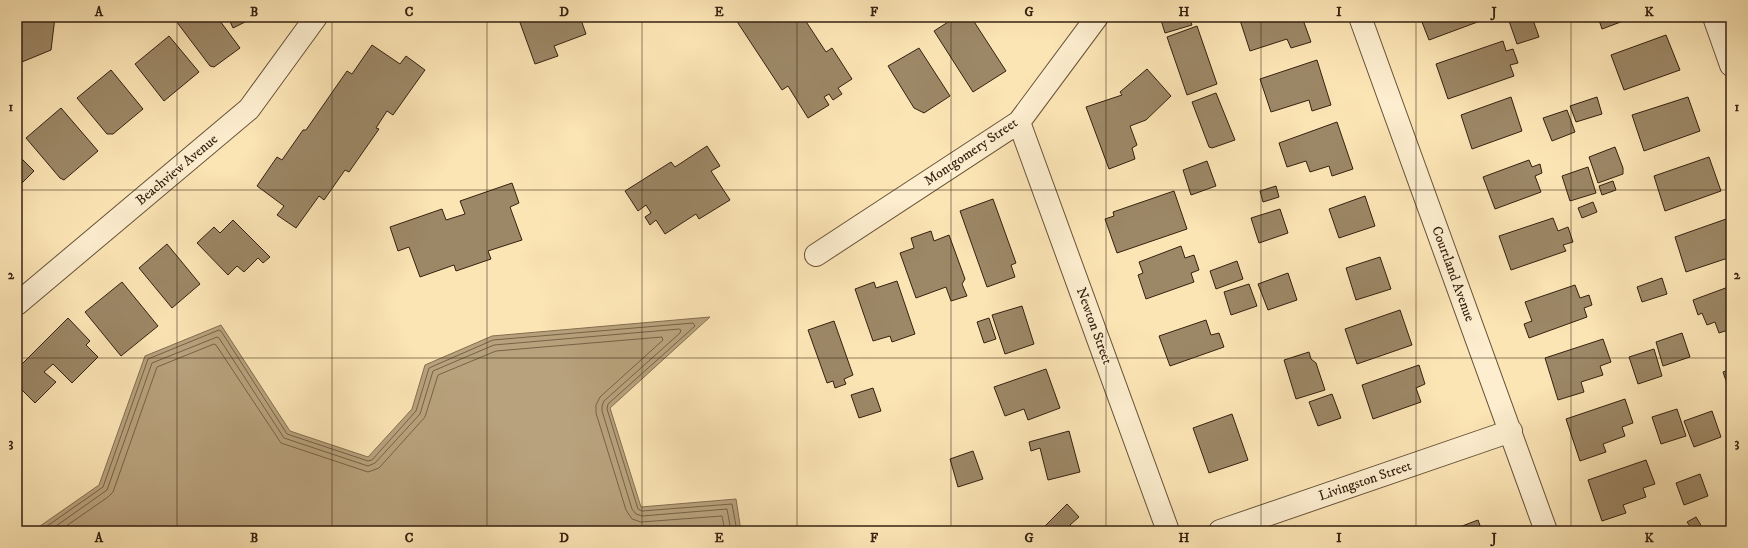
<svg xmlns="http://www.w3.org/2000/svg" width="1748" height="548" viewBox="0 0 1748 548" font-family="'IM FELL DW Pica',serif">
<rect width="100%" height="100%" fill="#fce5b5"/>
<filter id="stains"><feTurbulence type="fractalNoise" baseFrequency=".005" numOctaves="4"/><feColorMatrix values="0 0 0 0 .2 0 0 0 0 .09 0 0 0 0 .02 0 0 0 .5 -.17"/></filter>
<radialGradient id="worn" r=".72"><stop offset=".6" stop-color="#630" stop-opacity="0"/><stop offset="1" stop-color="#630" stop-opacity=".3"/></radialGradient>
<path fill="#b8a27d" stroke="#846e51" d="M710 317 610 408 641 507 736 499 741 531H33L99 485 145 356 221 325 290 431 368 457 412 409 425 365 492 336Z"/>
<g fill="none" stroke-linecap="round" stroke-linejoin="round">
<path stroke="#766246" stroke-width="1" d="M40 531 103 487 148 359 219 330 221 331 287 434 368 461 372 460 416 411 429 368 493 340 693 323 695 326 608 404 607 409 638 509 642 511 732 504 737 531
M49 531 107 490 152 363 217 337 219 338 284 438 368 466 375 463 420 414 433 371 494 345 679 329 681 330 680 333 604 401 602 406V411L632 509 636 514 642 516 727 509 731 531
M59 531 108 497 113 492 157 367 214 344 216 345 281 443 368 472 379 468 425 417 438 375 496 351 662 337 663 340 600 397 596 405V413L626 510 632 519 641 522 722 516 725 531"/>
</g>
<path fill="#9c8766" stroke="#352110" d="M17 17H55L51 50 17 64Z
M173 17H217L240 48 214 67 210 66Z
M228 17H255L233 28Z
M518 17H580L586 34 554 46 558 56 535 64Z
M734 17H803L826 52 832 48 852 79 838 88 842 94 833 100 829 94 824 97 829 105 808 118 788 86 782 90Z
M956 17H971L1006 71 973 92 934 31Z
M1160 17H1189L1192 25 1165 33Z
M1239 17H1302L1311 42 1291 48 1287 39 1250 51Z
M1420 17H1491L1429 40Z
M1521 17H1532L1539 37 1517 44 1509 21Z
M1598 17H1634L1602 29Z
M1197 26 1217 84 1187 95 1167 37Z
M1666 35 1680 70 1624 90 1611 55Z
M169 36 199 72 164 101 135 64Z
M1503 41 1506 51 1513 49 1518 63 1510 65 1514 76 1448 99 1436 64Z
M372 45 400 64 406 56 425 70 393 115 387 111 376 128 379 129 349 172 345 170 324 200 319 196 296 228 277 215 284 206 257 186 277 157 282 160 303 130H306L347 71 352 74Z
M919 48 950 96 924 113 914 108 888 66Z
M1317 60 1331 105 1312 111 1309 100 1271 112 1260 79Z
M1147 69 1171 96 1146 120 1130 126 1137 145 1132 148 1135 159 1109 169 1086 107 1122 95 1120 92Z
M111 70 143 109 113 134H107L77 98Z
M1216 93 1235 140 1212 148 1209 147 1192 102Z
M1511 97 1522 131 1472 149 1461 115Z
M1597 97 1602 114 1576 122 1570 106Z
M1688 97 1700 131 1644 151 1632 115Z
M61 108 98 151 64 180 60 178 26 138Z
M1567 110 1575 132 1552 141 1543 118Z
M1337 122 1353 169 1332 176 1329 166 1310 172 1306 161 1287 167 1279 143Z
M707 146 720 166 711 171 730 200 699 219 696 214 665 234 656 220 650 225 645 217 651 213 646 205 638 211 625 191 671 162 675 167Z
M1615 147 1623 168V174L1598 183 1589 157Z
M17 154 34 171 17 188Z
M1709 157 1721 191 1665 211 1654 176Z
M1529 160 1532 167 1540 164 1542 173 1535 176 1541 192 1495 209 1483 177Z
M1207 161 1216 186 1191 195 1183 170Z
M1588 167 1596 193 1570 201 1562 176Z
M1613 181 1616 190 1602 195 1599 186Z
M512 183 519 203 510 207 522 240 488 251 491 259 456 271 454 265 420 277 409 247 398 251 390 227 442 209 446 220 465 214 460 201Z
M1276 186 1279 197 1263 202 1260 191Z
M1174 191 1187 229 1117 253 1105 219 1114 216 1113 212Z
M1365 196 1375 226 1339 238 1329 209Z
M993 199 1016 263 1011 265 1015 277 987 287 960 211Z
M1593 202 1597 212 1582 218 1578 208Z
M1280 209 1288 233 1259 243 1251 218Z
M1553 218 1558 231 1568 227 1573 242 1563 245 1566 251 1511 270 1499 236Z
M1729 218 1731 223V257L1686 272 1675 237Z
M233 220 270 257 263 263 258 258 244 272 237 266 228 275 197 243 214 227 220 233Z
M931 231 934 241 949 235 965 279 962 284 967 296 951 301 946 287 916 298 900 253 914 248 911 238Z
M167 244 200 284 172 308 139 268Z
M1181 246 1185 258 1194 255 1199 270 1191 273 1194 282 1146 299 1138 275 1143 273 1139 262Z
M1380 257 1391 289 1356 300 1346 268Z
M1237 261 1243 279 1216 289 1210 271Z
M1288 273 1297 300 1268 310 1258 284Z
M1662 278 1667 294 1642 302 1637 287Z
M897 281 915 334 892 342 890 336 873 341 855 289 874 282 876 288Z
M122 282 158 326 121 356 85 312Z
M1249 284 1257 306 1231 315 1224 292Z
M1575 285 1580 298 1589 295 1592 305 1584 308 1587 317 1529 338 1524 324 1532 321 1525 302Z
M1731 286V329L1719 333 1715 322 1707 325 1702 313 1698 315 1693 300Z
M1022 306 1034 344 1005 354 992 315Z
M1400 310 1412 345 1357 364 1345 329Z
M68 318 90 341 86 345 98 357 72 383 53 364 44 372 56 382 35 403 17 385V369Z
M989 318 996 339 984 343 977 322Z
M1206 320 1211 335 1219 333 1224 347 1170 366 1159 336Z
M834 321 853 375 844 379 846 384 835 388 833 381 827 383 808 330Z
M1682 333 1690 357 1663 366 1656 342Z
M1603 339 1611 362 1600 366 1603 375 1581 382 1584 392 1558 400 1545 358Z
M1654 349 1662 376 1638 384 1629 357Z
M1309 352 1311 359 1316 363 1325 390 1296 399 1284 360Z
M1419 365 1425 384 1416 388 1421 402 1373 419 1362 385Z
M1046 369 1060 408 1028 420 1024 409 1005 416 994 387Z
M1731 369V395L1723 372Z
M873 388 881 411 859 418 851 395Z
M1332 394 1341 418 1318 426 1309 402Z
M1625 399 1633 423 1622 427 1625 436 1603 444 1606 452 1580 461 1566 419Z
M1677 409 1686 436 1661 444 1652 417Z
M1712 411 1721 437 1694 447 1684 421Z
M1232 414 1248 460 1209 473 1193 428Z
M1069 431 1080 472 1048 480 1040 448 1031 451 1029 442Z
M973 451 983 479 958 487 950 459Z
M1646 460 1655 484 1643 488 1646 497 1623 505 1626 513 1602 521 1588 480Z
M1700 474 1708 496 1684 505 1676 483Z
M1067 504 1079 517 1070 525 1076 531H1040Z
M1696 517 1702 527 1696 530 1692 529 1687 522Z
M1478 520 1482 531H1449Z"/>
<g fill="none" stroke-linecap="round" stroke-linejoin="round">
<g stroke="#675239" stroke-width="24">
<path id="minor" d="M1360 17 1546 531
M1714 17 1731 65
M1019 122 1168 531
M816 255 1019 122 1097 17
M17 304 249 109 316 17
M1220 531 1511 431"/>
</g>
<use href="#minor" stroke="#fdeecf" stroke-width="22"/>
</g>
<path fill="none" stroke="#352110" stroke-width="1" stroke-opacity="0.55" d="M177 17V531M332 17V531M487 17V531M642 17V531M797 17V531M951 17V531M1106 17V531M1261 17V531M1416 17V531M1571 17V531M17 190H1731M17 358H1731"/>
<g text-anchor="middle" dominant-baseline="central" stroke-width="3" stroke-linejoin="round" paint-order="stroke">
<g font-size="14" fill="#352110" stroke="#fdeecf">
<text transform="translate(971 152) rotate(-34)">Montgomery Street</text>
<text transform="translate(177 170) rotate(-40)">Beachview Avenue</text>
<text transform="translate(1453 274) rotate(70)">Courtland Avenue</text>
<text transform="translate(1094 326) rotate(70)">Newton Street</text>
<text transform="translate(1365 481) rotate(-19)">Livingston Street</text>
</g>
</g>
<rect width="1748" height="548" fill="none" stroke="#fce5b5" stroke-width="44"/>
<rect x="22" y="22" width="1704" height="504" fill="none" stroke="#352110" stroke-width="1.5"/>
<g font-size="13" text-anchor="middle" font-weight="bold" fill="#352110">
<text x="99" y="16">A</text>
<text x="254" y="16">B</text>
<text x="409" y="16">C</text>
<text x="564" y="16">D</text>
<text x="719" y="16">E</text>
<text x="874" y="16">F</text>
<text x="1029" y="16">G</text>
<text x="1184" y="16">H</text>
<text x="1339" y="16">I</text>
<text x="1494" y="16">J</text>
<text x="1649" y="16">K</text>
<text x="11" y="111">1</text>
<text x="1737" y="111">1</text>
<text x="11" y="279">2</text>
<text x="1737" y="279">2</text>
<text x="11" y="447">3</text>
<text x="1737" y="447">3</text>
<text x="99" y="542">A</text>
<text x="254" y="542">B</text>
<text x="409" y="542">C</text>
<text x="564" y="542">D</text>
<text x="719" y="542">E</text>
<text x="874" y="542">F</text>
<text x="1029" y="542">G</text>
<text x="1184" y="542">H</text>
<text x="1339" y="542">I</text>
<text x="1494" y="542">J</text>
<text x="1649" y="542">K</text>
</g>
<rect width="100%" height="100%" filter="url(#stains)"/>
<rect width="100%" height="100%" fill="url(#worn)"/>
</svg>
